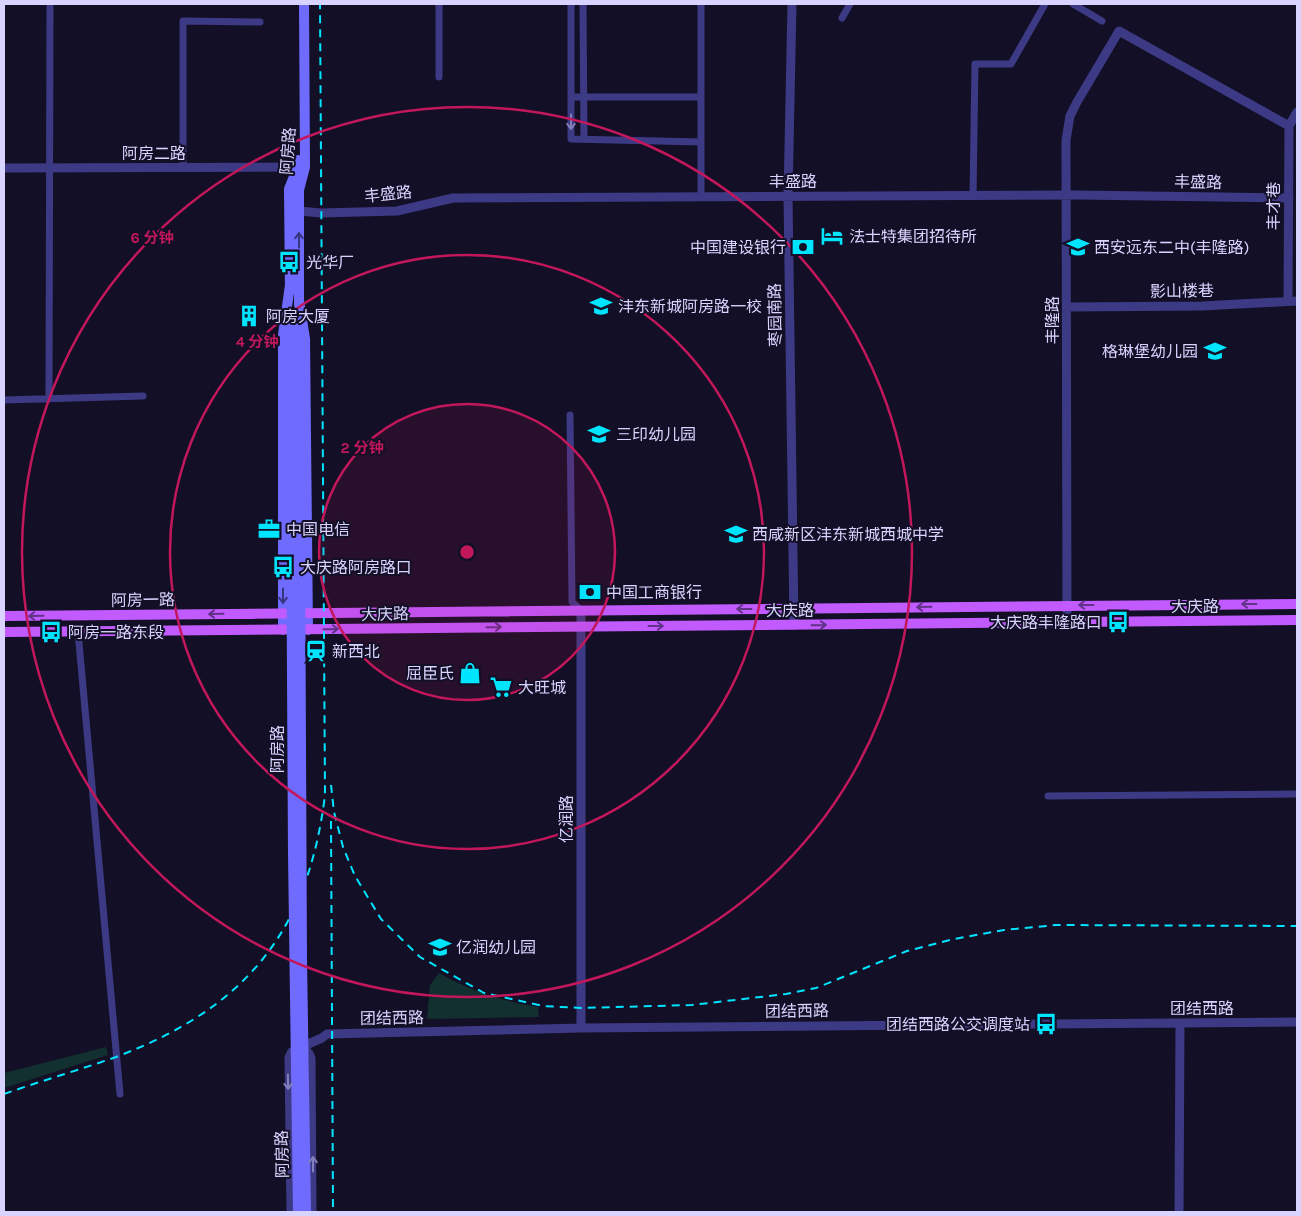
<svg xmlns="http://www.w3.org/2000/svg" width="1301" height="1216" viewBox="0 0 1301 1216" font-family="Karla,'Noto Sans SC',sans-serif">
<rect width="100%" height="100%" fill="#130f26"/>
<path fill="#12302f" d="M439 973C470 991 502 1001 538 1007L539 1017 427 1019 430 985Z
M106 1047 108 1055 4 1088V1073Z"/>
<g fill="none" stroke-linecap="round" stroke-linejoin="round">
<path stroke="#3d3a85" stroke-width="7" d="M439 4V77
M571 4V139L701 142
M583 4 584 139
M1073 4 1102 21
M842 18 850 4
M571 97H701
M183 168V21L260 22
M701 196V4
M973 196 975 64H1011L1045 4
M49 399 50 4
M4 400 143 396
M570 415 572 602 581 610
M78 632 120 1094
M1048 796 1297 794
M290 1212 288 1057 291 1051 300 1049 310 1053 312 1058 313 1212"/>
<path stroke="#3d3a85" stroke-width="9" d="M792 4 788 196 794 625
M4 168 304 167
M299 211 321 213 397 211 453 198 1078 195 1289 198
M1288 301 1289 126 1297 112
M1067 307 1202 306 1297 301
M581 610V1028
M1067 622 1066 140 1070 116 1077 102 1119 31 1289 126
M305 1051 308 1044 322 1038 327 1034 581 1028 1297 1022
M1179 1212 1180 1023"/>
<path stroke="#6f6bff" stroke-width="10" d="M290 291 289 189 298 167V160
M299 300 305 339 308 630
M299 305V190L305 167 304 4
M283 630V335L290 285"/>
<path stroke="#c25bff" stroke-width="10" d="M4 616 1297 604
M4 632 1297 620"/>
<path stroke="#00e5ff" stroke-width="2" stroke-dasharray="8 6" stroke-linecap="butt" d="M331 785 334 812 343 847 355 876 381 919 420 957 484 993 543 1006 581 1008 692 1005 786 994 816 988 907 951 954 939 1004 930 1056 925 1297 926
M331 821 333 1212
M4 1094C41 1081 79 1070 116 1057 245 1008 308 933 325 795L320 4"/>
<path stroke="#6f6bff" stroke-width="10" d="M290 322 293 854 298 1212
M299 324 302 959 306 1212"/>
</g>
<defs><path id="oneway-shaft" d="M-6 0H5M1.5-3L5.5 0L1.5 3" fill="none" stroke-width="1.6" stroke-linecap="round" stroke-linejoin="round" transform="scale(1.25)"/></defs>
<g stroke="#837fbc">
<use href="#oneway-shaft" transform="translate(571 122) rotate(90)"/>
<use href="#oneway-shaft" transform="translate(288 1082) rotate(89)"/>
<use href="#oneway-shaft" transform="translate(313 1164) rotate(-90)"/>
</g>
<g stroke="#38347d">
<use href="#oneway-shaft" transform="translate(299 240) rotate(-90)"/>
<use href="#oneway-shaft" transform="translate(283 596) rotate(90)"/>
</g>
<g stroke="#623188">
<use href="#oneway-shaft" transform="translate(1249 604) rotate(180)"/>
<use href="#oneway-shaft" transform="translate(1086 605) rotate(180)"/>
<use href="#oneway-shaft" transform="translate(924 607) rotate(179)"/>
<use href="#oneway-shaft" transform="translate(744 609) rotate(180)"/>
<use href="#oneway-shaft" transform="translate(216 614) rotate(179)"/>
<use href="#oneway-shaft" transform="translate(36 616) rotate(179)"/>
<use href="#oneway-shaft" transform="translate(819 625) rotate(-1)"/>
<use href="#oneway-shaft" transform="translate(656 626)"/>
<use href="#oneway-shaft" transform="translate(494 627) rotate(-1)"/>
<use href="#oneway-shaft" transform="translate(331 629) rotate(-1)"/>
</g>
<circle cx="467" cy="552" r="148" fill="#c2185b" fill-opacity=".12"/>
<g fill="none" stroke="#c2185b" stroke-width="2.5">
<circle cx="467" cy="552" r="148"/>
<circle cx="467" cy="552" r="297"/>
<circle cx="467" cy="552" r="445"/>
</g>
<defs>
<g id="hotel-bare" transform="scale(1.725)"><path d="M-6-4.5h1.5V1H6V5H4.5V3h-9V5H-6ZM-4 0a1.8 1.8 0 1 1 3.6 0ZM.5 0V-2.5h3Q6-2.5 6 0Z" fill="#00e5ff" stroke="#130f26" stroke-width="2.5" paint-order="stroke"/></g>
<g id="bank-bare" transform="scale(1.725)"><path d="M-6-4H6V4H-6ZM0-2.3a2.3 2.3 0 1 0 0 4.6a2.3 2.3 0 1 0 0-4.6Z" fill="#00e5ff" stroke="#130f26" stroke-width="2.5" paint-order="stroke"/></g>
<g id="school-bare" transform="scale(1.725)"><path d="M0-5L7-2L0 1L-7-2ZM-4 1L0 2.5L4 1V4Q0 6-4 4Z" fill="#00e5ff" stroke="#130f26" stroke-width="2.5" paint-order="stroke"/></g>
<g id="bus-bare" transform="scale(1.725)"><path d="M-5-6H5V4H4V6H2V4H-2V6H-4V4H-5ZM-3.5-4V0h7V-4ZM-3.5 1.2v1.5H-2V1.2ZM2 1.2v1.5H3.5V1.2Z" fill="#00e5ff" stroke="#130f26" stroke-width="2.5" paint-order="stroke"/></g>
<g id="building-bare" transform="scale(1.725)"><path d="M-4-6H4V6H1V3H-1V6H-4ZM-2.5-4.3h1.7v1.8h-1.7ZM.8-4.3h1.7v1.8H.8ZM-2.5-1h1.7V.8h-1.7ZM.8-1h1.7V.8H.8Z" fill="#00e5ff" stroke="#130f26" stroke-width="2.5" paint-order="stroke"/></g>
<g id="office-bare" transform="scale(1.725)"><path d="M-6-3h4V-5.5h4V-3h4V5H-6ZM-1-4.5V-3h2v-1.5ZM-6 0V1H6V0Z" fill="#00e5ff" stroke="#130f26" stroke-width="2.5" paint-order="stroke"/></g>
<g id="station-bare" transform="scale(1.725)"><path d="M-3-6H3Q5-6 5-4V2Q5 4 3 4L4.5 6H3L1.5 4h-3L-3 6H-4.5L-3 4Q-5 4-5 2V-4Q-5-6-3-6ZM-3.5-4v3h7v-3ZM-3.5 1v1.5H-2V1ZM2 1v1.5H3.5V1Z" fill="#00e5ff" stroke="#130f26" stroke-width="2.5" paint-order="stroke"/></g>
<g id="shop-bare" transform="scale(1.725)"><path d="M-5-2.5h2.3a2.7 3.5 0 0 1 5.4 0H5L5.5 6h-11ZM-1.5-2.5h3a1.5 2.3 0 0 0-3 0Z" fill="#00e5ff" stroke="#130f26" stroke-width="2.5" paint-order="stroke"/></g>
<g id="supermarket-bare" transform="scale(1.725)"><path d="M-6-5.5h2.5l.6 2H6L4.5 2H-2.5L-4.4-4H-6ZM-1.5 3.2a1.3 1.3 0 1 0 .1 0ZM3 3.2a1.3 1.3 0 1 0 .1 0Z" fill="#00e5ff" stroke="#130f26" stroke-width="2.5" paint-order="stroke"/></g>
</defs>
<g fill-rule="evenodd">
<use href="#hotel-bare" x="832" y="236"/>
<use href="#bank-bare" x="803" y="247"/>
<use href="#school-bare" x="1078" y="247"/>
<use href="#bus-bare" x="289" y="262"/>
<use href="#school-bare" x="601" y="306"/>
<use href="#building-bare" x="249" y="316"/>
<use href="#school-bare" x="1215" y="351"/>
<use href="#school-bare" x="599" y="434"/>
<use href="#office-bare" x="269" y="529"/>
<use href="#school-bare" x="736" y="534"/>
<use href="#bus-bare" x="283" y="567"/>
<use href="#bank-bare" x="590" y="592"/>
<use href="#bus-bare" x="1118" y="622"/>
<use href="#bus-bare" x="51" y="632"/>
<use href="#station-bare" x="316" y="651"/>
<use href="#shop-bare" x="470" y="673"/>
<use href="#supermarket-bare" x="501" y="687"/>
<use href="#school-bare" x="440" y="947"/>
<use href="#bus-bare" x="1046" y="1024"/>
</g>
<g text-anchor="middle" dominant-baseline="central" stroke-width="4" stroke-linejoin="round" paint-order="stroke">
<g font-size="16" fill="#d9d4ff" stroke="#130f26">
<text transform="translate(288 151) rotate(-86)">阿房路</text>
<text x="154" y="153">阿房二路</text>
<text x="793" y="181">丰盛路</text>
<text transform="translate(1198 182) rotate(1)">丰盛路</text>
<text transform="translate(388 194) rotate(-6)">丰盛路</text>
<text transform="translate(1273 206) rotate(-90)">丰才巷</text>
<text transform="translate(1182 291) rotate(-1)">影山楼巷</text>
<text transform="translate(775 315) rotate(-91)">枣园南路</text>
<text transform="translate(1052 320) rotate(-90)">丰隆路</text>
<text transform="translate(143 600) rotate(-1)">阿房一路</text>
<text x="1195" y="606">大庆路</text>
<text x="790" y="610">大庆路</text>
<text transform="translate(385 614) rotate(-1)">大庆路</text>
<text transform="translate(277 749) rotate(-90)">阿房路</text>
<text transform="translate(566 819) rotate(-90)">亿润路</text>
<text x="1202" y="1008">团结西路</text>
<text transform="translate(797 1011) rotate(-1)">团结西路</text>
<text transform="translate(392 1018) rotate(-1)">团结西路</text>
<text transform="translate(282 1154) rotate(-91)">阿房路</text>
</g>
<g font-size="16" fill="#d9d4ff" stroke="#130f26" text-anchor="start">
<text x="849" y="236">法士特集团招待所</text>
<text x="786" y="247" text-anchor="end">中国建设银行</text>
<text x="1094" y="247">西安远东二中(丰隆路)</text>
<text x="306" y="262">光华厂</text>
<text x="618" y="306">沣东新城阿房路一校</text>
<text x="266" y="316">阿房大厦</text>
<text x="1198" y="351" text-anchor="end">格琳堡幼儿园</text>
<text x="616" y="434">三印幼儿园</text>
<text x="286" y="529">中国电信</text>
<text x="752" y="534">西咸新区沣东新城西城中学</text>
<text x="300" y="567">大庆路阿房路口</text>
<text x="606" y="592">中国工商银行</text>
<text x="1102" y="622" text-anchor="end">大庆路丰隆路口</text>
<text x="68" y="632">阿房一路东段</text>
<text x="332" y="651">新西北</text>
<text x="454" y="673" text-anchor="end">屈臣氏</text>
<text x="518" y="687">大旺城</text>
<text x="456" y="947">亿润幼儿园</text>
<text x="1030" y="1024" text-anchor="end">团结西路公交调度站</text>
</g>
</g>
<circle cx="467" cy="552" r="8" fill="#c2185b" stroke="#130f26" stroke-width="2.5"/>
<g font-size="15" text-anchor="middle" font-weight="bold" fill="#c2185b" stroke="#130f26" stroke-width="4" stroke-linejoin="round" paint-order="stroke">
<text x="152" y="243">6 分钟</text>
<text x="257" y="347">4 分钟</text>
<text x="362" y="453">2 分钟</text>
</g>
<rect width="1301" height="1216" fill="none" stroke="#d9d4ff" stroke-width="10"/>
</svg>
